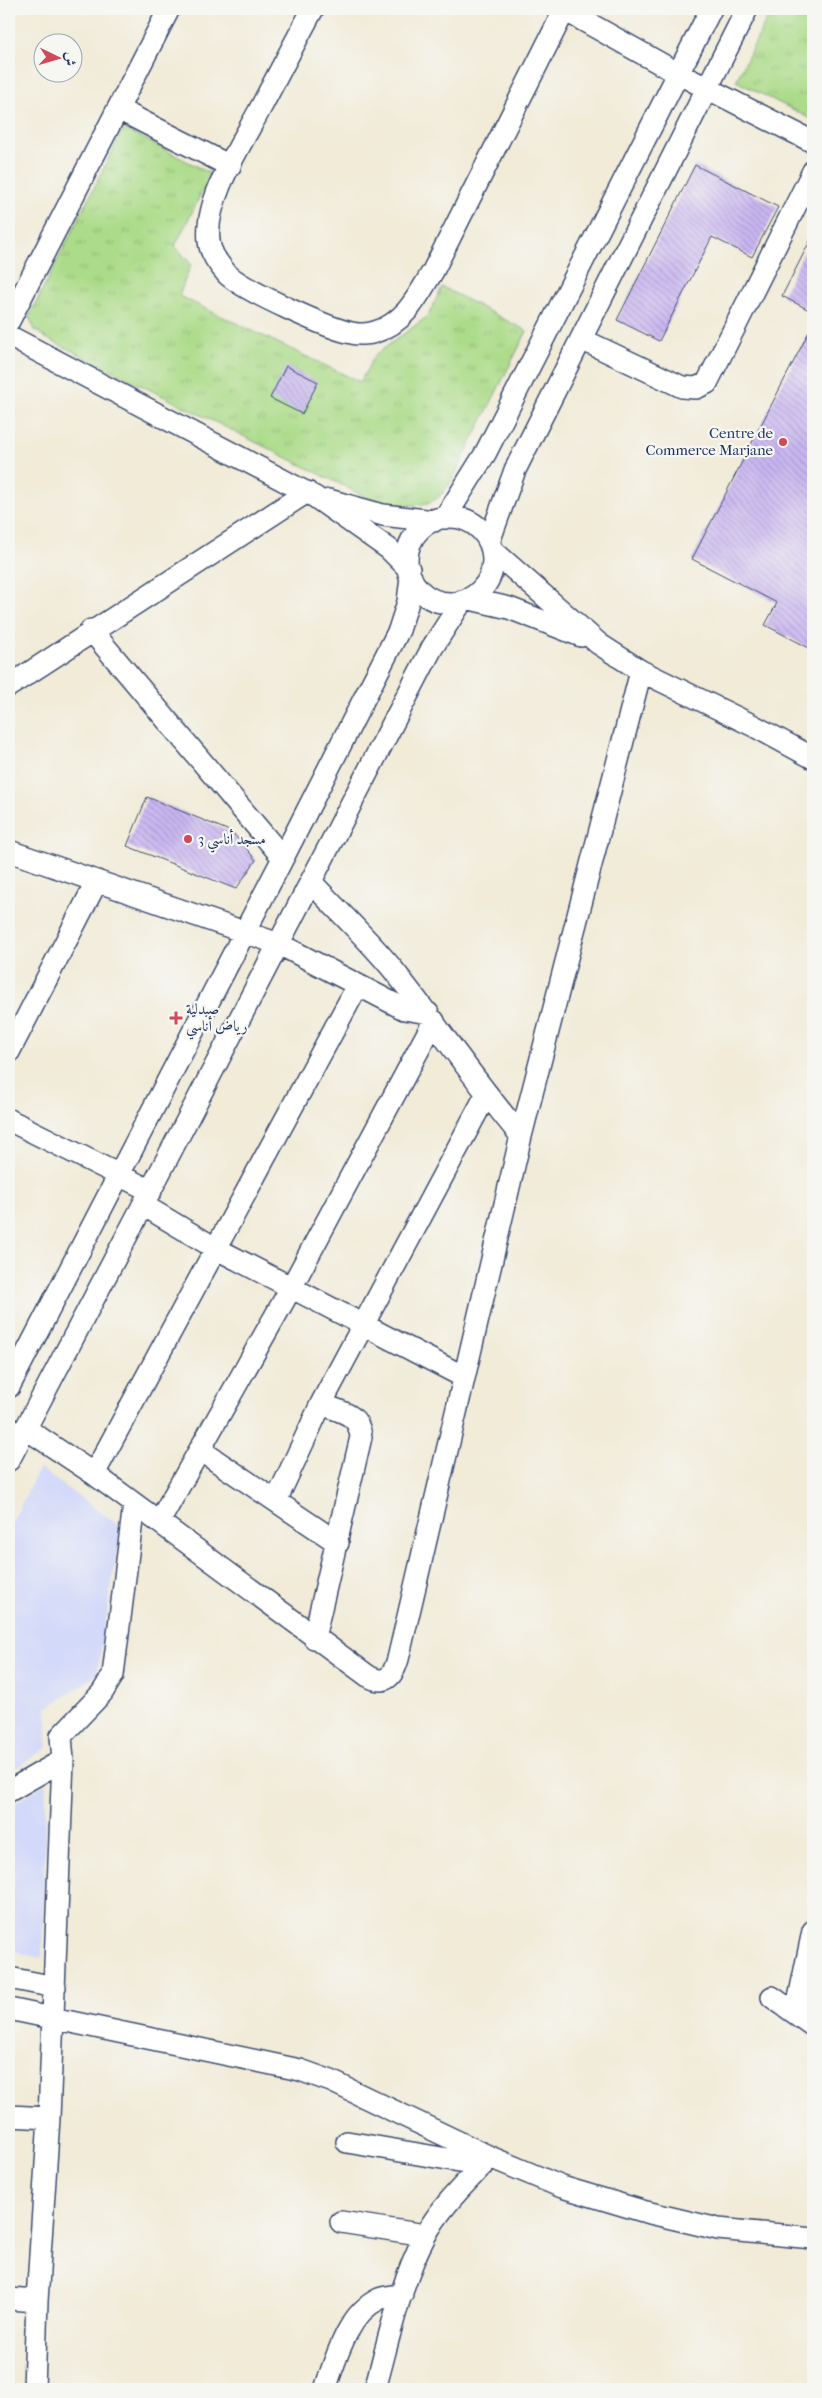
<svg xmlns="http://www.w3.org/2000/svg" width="822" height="2398" viewBox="0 0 822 2398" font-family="'IM FELL French Canon',Amiri,serif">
<defs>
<pattern id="grass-tufts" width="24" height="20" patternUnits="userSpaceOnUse" patternTransform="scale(1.25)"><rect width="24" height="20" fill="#acdb89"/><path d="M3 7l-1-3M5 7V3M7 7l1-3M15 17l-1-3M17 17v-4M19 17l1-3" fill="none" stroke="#93bc79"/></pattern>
<pattern id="building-back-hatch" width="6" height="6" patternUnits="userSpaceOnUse" patternTransform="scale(1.25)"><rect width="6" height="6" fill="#cab7f2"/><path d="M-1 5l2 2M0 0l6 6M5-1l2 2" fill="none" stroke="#a395c7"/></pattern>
</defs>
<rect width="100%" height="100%" fill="#f6f6f2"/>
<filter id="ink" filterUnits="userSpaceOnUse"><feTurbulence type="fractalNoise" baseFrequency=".02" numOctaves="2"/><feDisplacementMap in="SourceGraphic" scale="10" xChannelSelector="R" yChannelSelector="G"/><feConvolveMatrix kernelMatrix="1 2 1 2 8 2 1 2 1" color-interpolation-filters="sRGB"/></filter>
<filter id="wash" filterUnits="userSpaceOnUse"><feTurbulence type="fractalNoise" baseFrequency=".0096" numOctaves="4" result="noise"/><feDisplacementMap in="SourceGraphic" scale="20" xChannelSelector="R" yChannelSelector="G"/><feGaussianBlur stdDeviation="1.12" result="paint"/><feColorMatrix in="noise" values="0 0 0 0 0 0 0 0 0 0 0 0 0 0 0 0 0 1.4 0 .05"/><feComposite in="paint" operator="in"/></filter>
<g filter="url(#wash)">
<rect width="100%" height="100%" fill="#f1ebd8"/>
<path fill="#d3d9f9" d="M39 1468 121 1527 97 1675 47 1708V1748L9 1772V1529Z
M46 1783 42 1958 9 1950V1806Z"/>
<path fill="url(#grass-tufts)" stroke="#648574" d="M772 9H813V120L736 81Z
M124 128 211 174 175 246 191 264 179 296 360 382 375 355 428 316 442 287 527 331 450 484C446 488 443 493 440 496 422 512 386 503 366 497L46 338 35 330 29 317Z"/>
<g id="blocks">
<path fill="url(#building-back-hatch)" d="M695 165 778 207 752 257 712 237 659 341 617 320Z
M813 235V312L782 296Z
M813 324V650L765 625 777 603 692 559Z
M286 366 318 382 302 414 270 398Z
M147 797 232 832 256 860 236 889 127 846Z"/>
</g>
</g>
<g filter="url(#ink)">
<use href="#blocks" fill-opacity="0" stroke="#3b4b70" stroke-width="1"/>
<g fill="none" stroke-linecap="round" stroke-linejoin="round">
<g stroke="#3b4b70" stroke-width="24">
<path id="minor" d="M313 9C295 42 278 75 260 109 241 145 204 200 209 241 210 253 219 265 227 274 243 290 329 329 352 333 358 335 369 334 375 332 405 323 418 296 433 271L565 9
M563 9 679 74 813 142
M118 109 230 166
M9 321 169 9
M9 336 315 497 389 549 409 569
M581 339 682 387 696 388 707 383 813 171
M329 500 383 515 434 521
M407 560a43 43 0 1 1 86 0a43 43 0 1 1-86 0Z
M445 518 485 454 711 9
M489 542 515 470 747 9
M492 550 599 644 641 671 754 726 813 758
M470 599 509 608 581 636
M91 630 283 858
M9 686 307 492
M9 851 279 944 404 1009 428 1013
M312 883C339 912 370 941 395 972 438 1026 476 1083 521 1136
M9 1052 97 881
M9 1120 151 1191
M143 1205 215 1248 464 1377
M9 1387 283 858 399 630 408 602 411 577
M25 1428 94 1474 368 1676C386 1686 393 1676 398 1659L521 1136 641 671
M200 1450 338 1543
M9 1460 143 1205 432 648 462 601
M94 1474 358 985
M276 1501 321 1404 486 1095
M159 1522 291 1288 434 1021
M314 1638 361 1437C359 1413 341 1412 321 1404
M9 1791 63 1760
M9 1978 55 1987
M772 1997 813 2026
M9 2009 300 2070 331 2081 490 2157 562 2187 646 2212 718 2229 813 2238
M796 2013 813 1931
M9 2116 49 2118
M347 2142 483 2165
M341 2222 425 2235
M9 2299 37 2301
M34 2389 37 2301 49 2118 63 1760 61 1736 102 1693 113 1675 134 1504
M325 2389C336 2359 347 2314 379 2299 385 2296 395 2296 402 2294
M375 2389C389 2339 400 2283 425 2236 440 2207 468 2181 490 2157"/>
</g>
<use href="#minor" stroke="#fff" stroke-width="21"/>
</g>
</g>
<g fill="#d1495b" stroke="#f6f6f2" stroke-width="2">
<circle cx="783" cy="442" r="5"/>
<circle cx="188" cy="839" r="5"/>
<path d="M173.5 1010.5h5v5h5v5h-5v5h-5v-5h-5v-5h5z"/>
</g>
<g text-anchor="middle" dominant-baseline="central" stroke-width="4.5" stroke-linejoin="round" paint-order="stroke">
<g font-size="15" fill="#1b2f5e" stroke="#f6f6f2" text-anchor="start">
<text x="773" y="433" text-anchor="end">Centre de<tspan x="773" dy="17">Commerce Marjane</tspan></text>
<text x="198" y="839">مسجد أناسي 3</text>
<text x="186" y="1009">صيدلية<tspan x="186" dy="17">رياض أناسي</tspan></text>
</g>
</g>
<rect width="822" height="2398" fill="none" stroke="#f6f6f2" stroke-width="30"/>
<g transform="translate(58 58) rotate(95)"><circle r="24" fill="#f6f6f2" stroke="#9ea6b7"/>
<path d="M0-4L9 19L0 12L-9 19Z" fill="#d1495b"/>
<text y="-8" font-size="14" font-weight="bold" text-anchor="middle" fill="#1b2f5e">ش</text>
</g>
</svg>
